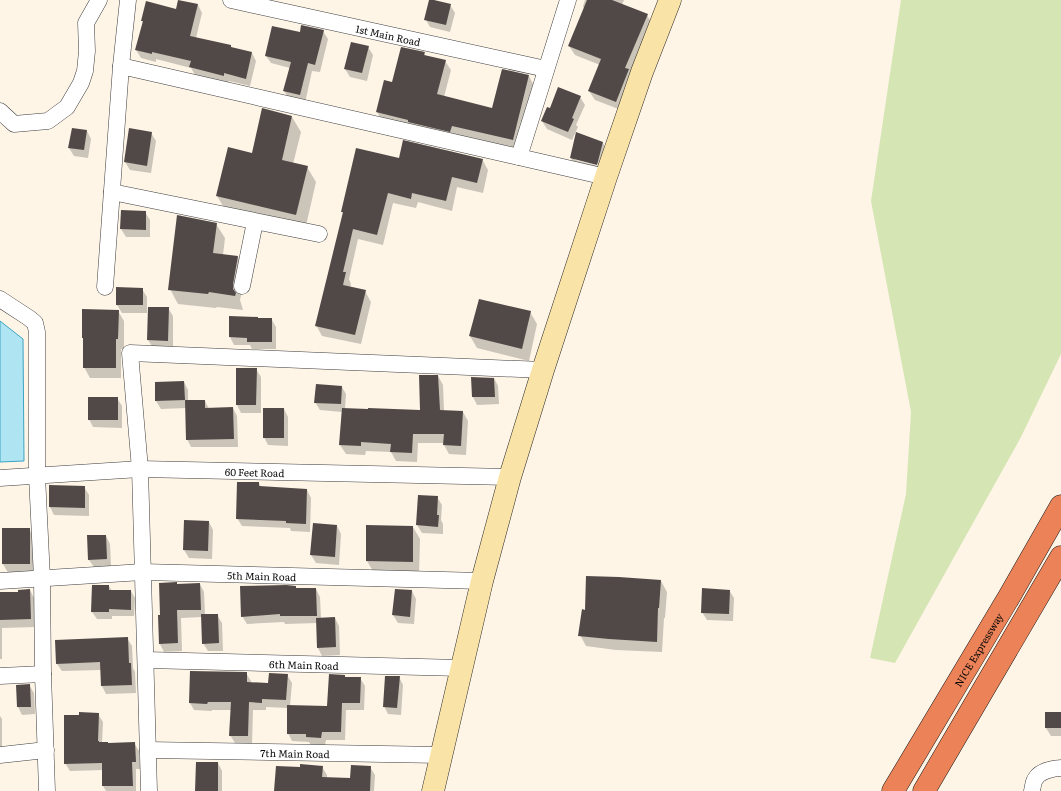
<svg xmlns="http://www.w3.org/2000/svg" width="1061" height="791" viewBox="0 0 1061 791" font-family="Literata,serif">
<rect width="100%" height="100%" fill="#fef5e7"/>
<path fill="#d5e5b4" d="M901 0H1061V354L1021 437 895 663 870 658 906 494 911 412 871 201Z"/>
<path fill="#afe4f2" stroke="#3ba4c4" d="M0 321 23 339 24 461 0 462Z"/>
<path fill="#0003" fill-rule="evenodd" d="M585 0H624L622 5 647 15 652 24 621 110 595 100 589 91 600 65 575 55 569 46 584 9 583 6Z
M198 5 202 13 196 38 231 46 232 48 252 53 256 61 250 86 229 81 228 83 195 75 191 68 156 59V62L141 58 136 50 143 23 142 21 176 10Z
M450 5 455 13 450 32 430 27 426 20Z
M323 31 328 39 320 72 312 71 305 103 289 99 284 91 290 68 271 63 266 56 300 34Z
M368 47 373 55 367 81 350 77 345 69Z
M424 53 426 56 445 61 451 70 444 97 493 110 529 76 534 86 519 150 383 122 377 112 393 84Z
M580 97 585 105 576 125 578 127 572 140 547 129 542 121 550 110Z
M292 117 301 132 293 164 307 167 316 182 305 230 226 211 217 196 252 154Z
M87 131 91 139 88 158 74 156 69 148Z
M151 133 156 141 151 173 130 170 125 162Z
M603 143 607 151 601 172 575 166 571 158ZM575 158 602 165V167L575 160Z
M482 159 488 170 483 193 457 187 452 211 418 202 416 208 393 203 383 245 358 239 349 279 351 284 350 288 365 291 371 302 361 344 322 336 316 325 344 215 342 212 399 160Z
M122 211 145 212 150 220V237H126L121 229Z
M216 224 225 238 223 255 238 257 246 272 240 300 243 310 217 307 216 308 178 304 170 289Z
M142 289 147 297V313H122L117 305Z
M149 308H168L173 316V348H153L148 340Z
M83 310 118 311 124 321V349H121V378H90L84 367V341L83 338Z
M530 312 537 324 529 361 477 348 470 336Z
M230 317 259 320H272L276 327V349H252L250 345H234L230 337Z
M256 369 261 377V413H241L237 405Z
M438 376 443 385 444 411 463 412 468 421 466 455 449 454 444 445V443H418L417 462 396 461 391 452 366 451 365 455 346 454 340 445 342 412 320 410 315 402 342 387 346 394 345 409 421 411Z
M494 378 498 386 499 404 477 405 473 397Z
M184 382 188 390V401H205L209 409 233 408 237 416 238 447H191L187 439 186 408 161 409 156 401V383Z
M117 398 122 406V428L93 427 89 419Z
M284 409 288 417V446L268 445 264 437Z
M259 483 261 487 307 490 311 498 310 532 291 531 290 528 242 526 237 518Z
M84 487 89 495V516L54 515 50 507Z
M437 497 442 505 441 520 443 524V534L422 533 417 525Z
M209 522 213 530 212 559 189 558 184 550Z
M337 526 341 534 339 565 316 563 311 555Z
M413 527 420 539 419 574 374 573 367 561Z
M29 529 36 541V576H10L3 564Z
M106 536 110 544 111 567H94L89 560Z
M661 581 667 592 665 618H664L662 652 616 650 586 646 580 635 586 611Z
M200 584 204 592 205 615H217L222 623 223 651H208L203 643 202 617 181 618 182 651 164 652 160 644 161 616 178 585Z
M109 586 112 591H131L135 598 134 616H112V619H97L92 612Z
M316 589 320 597 321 618H335L339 626 340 655 322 656 318 648 317 623 285 624 284 622 247 624 242 616Z
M30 590 34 598 35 627 2 628V659H0V593H19Z
M396 590 412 591 416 599 414 624 398 623 393 615Z
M729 590 734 598 733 621 707 620 702 612Z
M127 638 132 646 133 668 135 672 136 693 106 694 102 686 101 670 62 671 57 664Z
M246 673 251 681V683L269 684 287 675 292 683 290 706 328 707 344 676 346 678H360L365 686 364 710H346L345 740H326L325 745H311L309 742 292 741 288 733V708L266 707V710H253L252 744 235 743 230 735 231 710H212V711L194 710 190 703Z
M399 677 403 685 401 715 388 714 384 706Z
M29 685 34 693 35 714 22 715 18 707Z
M1046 713H1061V736H1051L1046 728Z
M98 714 103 722 102 743 109 744 134 743 139 751 140 769H136V791H106L103 786V770L70 771 65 763Z
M0 716 2 719V749H0Z
M218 763 222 771V791H196Z
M322 767 327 775V778L351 779 370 767 375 775 374 791H275L301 768Z"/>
<path fill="#514947" d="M178 0 198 4 190 36 231 45V47L252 52 246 79 224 73V76L189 67 191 61 152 52V54L135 50 143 21H141L146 1 176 9Z
M429 0H434L451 4 446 25 424 20Z
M587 0H612L648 14 625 68 629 69 616 102 588 91 601 59 568 46Z
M301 25 324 30 315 65 308 63 300 95 283 91 291 62 265 56 272 26 300 32Z
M351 42 369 46 362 73 344 69Z
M401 47 425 52 424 55 446 60 437 94 492 108 502 69 529 75 513 140 452 126 450 132 408 122V120L376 112 384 80 392 82Z
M558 87 581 96 572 118 574 119 568 132 541 121 547 107 550 108Z
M262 108 292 116 282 160 308 166 296 215 216 196 228 147 252 153Z
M72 128 87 130 84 150 68 148Z
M129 128 152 132 147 166 124 162Z
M576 132 603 142 597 165 570 158Z
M403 140 483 159 477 183 452 177 446 201 412 193 411 199 388 193 377 235 353 229 343 272H346L343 285 366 290 355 335 315 326 343 212H341L356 148 399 158Z
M121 210 146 211V230L120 229Z
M177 215 217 223 213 253 238 256 233 284V289L236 293 235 296 209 292 208 294 168 290Z
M116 287 143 288V305H116Z
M479 299 531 311 522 349 469 336Z
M148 307H169L168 341 147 340Z
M82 309 119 310 118 339H116V368H83V338H82Z
M229 316 258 317V318H272V342H247V338L229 337Z
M236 368H257L256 405H236Z
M419 375H438L440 410 463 411 461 446 443 445 444 434H413L412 453 390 452 391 444 361 442V446L339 445 342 408 368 409V408L420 410Z
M471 377 494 378 495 397H472Z
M184 381 185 400 155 401V382Z
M316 384 342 386 341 404 314 403Z
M88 397H118V420H88Z
M185 400H205V408L233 407 234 439 186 440Z
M263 408H284V438H263Z
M237 482H259V486L307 489 306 524 286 523V521L236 519Z
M49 485 85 486V508L49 507Z
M418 495 438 496 437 515H439L438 527 416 525Z
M184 520 209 521 208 551 183 550Z
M313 523 337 525 335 557 310 555Z
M366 525 413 526V562L366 561Z
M2 528H30V564H2Z
M87 535H106L107 559 88 560Z
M586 576 619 577 661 580 659 608H658L657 642 609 639 578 636 582 609 585 610Z
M177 582V584L200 583 201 610H177L178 643 159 644 158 615H160L159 583Z
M92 585H109V590H131V610L109 609V612H91Z
M286 585 296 586V588H316L317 616H280V614L241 617 240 586Z
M702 588 730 590 729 614 701 613Z
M30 589 31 619 0 620V592H18V590Z
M395 589 412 590 410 617 392 615Z
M201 614H218L219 643 202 644Z
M335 617 336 647 317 648 316 618Z
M128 637 129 663H131L132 685 101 686 100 662 56 664 55 640Z
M190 671 247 672V682L268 683 269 673 288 674 286 700 262 699V703L249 702 248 736H229L231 702H208L207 704 189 703Z
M329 674 345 675V677H361L360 703H342L341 732H322L321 738 306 737V734H287V705L327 706Z
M385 676H400L397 708 383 707Z
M30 684 31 707H17L16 685Z
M79 712 99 713 98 741H99V742H108V743L135 742 136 762H132L133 786H102V763L64 764V715H79Z
M1045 712H1061V728H1045Z
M196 762H218V791H195Z
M300 764 323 766 322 777 350 778 351 765 371 766 370 791H274L276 766 300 767Z"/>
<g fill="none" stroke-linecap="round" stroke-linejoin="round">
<g stroke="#3c3c3c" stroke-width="17">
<g id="street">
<path id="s1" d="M231 0 546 69"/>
<path d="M121 66 128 0"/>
<path d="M0 111 14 124 48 121 67 107 81 83 85 71 87 51 86 23 99 0"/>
<path d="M519 157 568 0"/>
<path d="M112 192 319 234"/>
<path d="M242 286 255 222"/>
<path d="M105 287 121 66 606 177"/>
<path d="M0 299 29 318 35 323 37 332V476L42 578 43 674 47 791"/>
<path id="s2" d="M0 478 140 469 510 477"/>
<path id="s3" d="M0 581 143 572 482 581"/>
<path id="s4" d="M146 660 461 668"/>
<path d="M0 676 43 674"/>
<path id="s5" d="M148 750 441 755"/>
<path d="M0 755 46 750"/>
<path d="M149 791 140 469 130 353 543 370"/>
<path d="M1032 791C1033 787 1033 781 1036 778 1040 771 1054 768 1061 768"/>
</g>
</g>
<g stroke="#2b2b2b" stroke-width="23">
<path id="secondary" d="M433 791 482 581 510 477 543 370 606 177 642 72 670 0"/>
</g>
<g stroke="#1a1a1a" stroke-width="23">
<g id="highway">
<path id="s6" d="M893 791 1009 597 1061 506"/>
<path d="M924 791 1061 557"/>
</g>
</g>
<use href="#street" stroke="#fff" stroke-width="16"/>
<use href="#secondary" stroke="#fae3a6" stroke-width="22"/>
<use href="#highway" stroke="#ec8257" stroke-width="22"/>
</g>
<g text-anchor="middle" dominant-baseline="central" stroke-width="4" stroke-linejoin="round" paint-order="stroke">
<g font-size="10" fill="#090909" stroke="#fff">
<text stroke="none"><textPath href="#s1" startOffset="161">1st Main Road</textPath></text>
<text stroke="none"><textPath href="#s2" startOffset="255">60 Feet Road</textPath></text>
<text stroke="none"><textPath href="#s3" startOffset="262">5th Main Road</textPath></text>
<text stroke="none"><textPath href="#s6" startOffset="165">NICE Expressway</textPath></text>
<text stroke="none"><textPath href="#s4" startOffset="158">6th Main Road</textPath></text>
<text stroke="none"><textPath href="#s5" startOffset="147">7th Main Road</textPath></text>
</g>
</g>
</svg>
